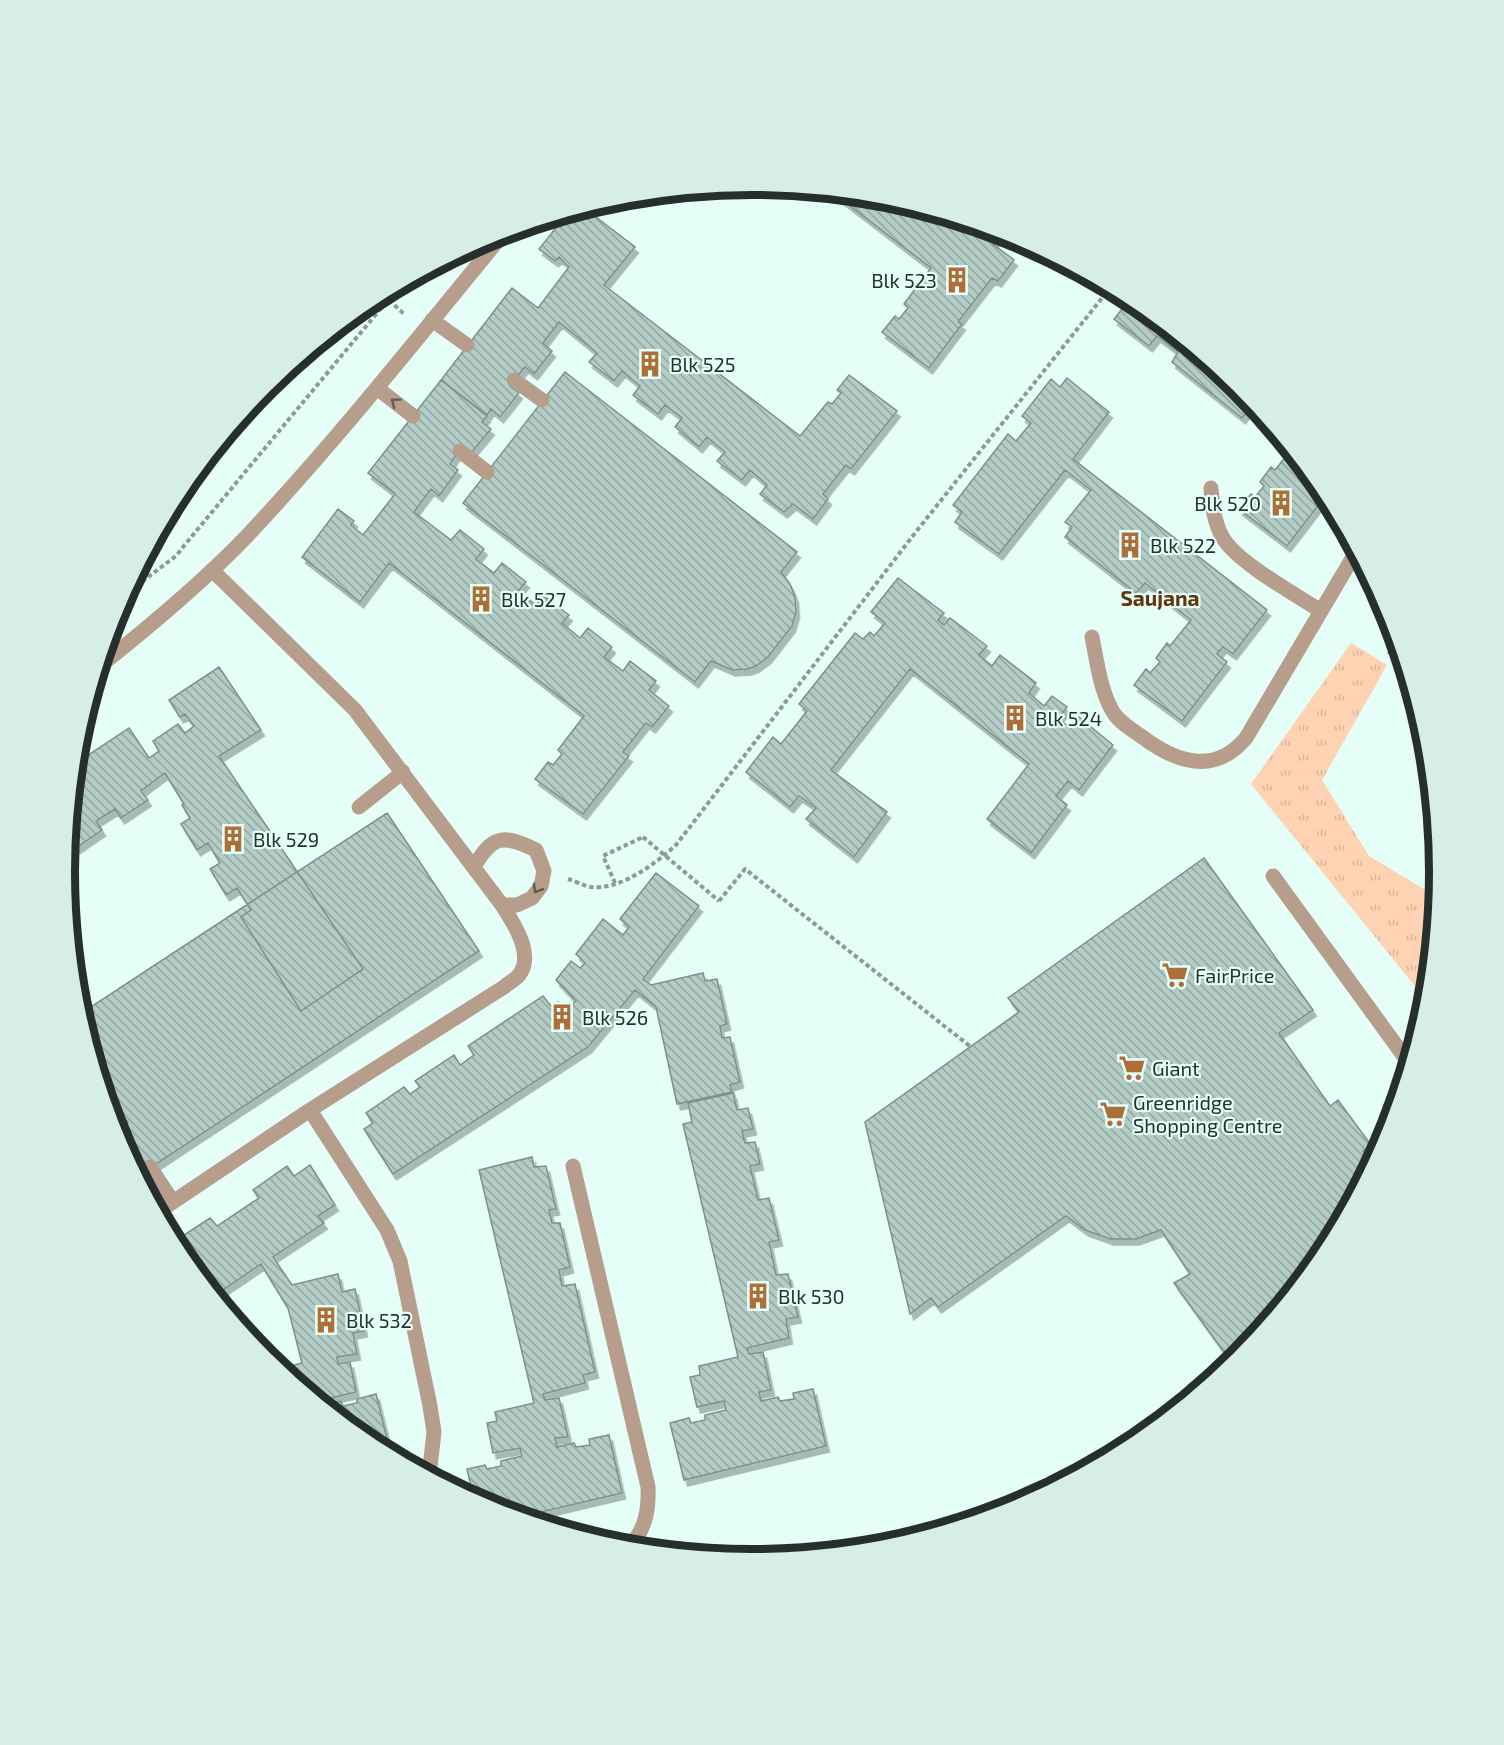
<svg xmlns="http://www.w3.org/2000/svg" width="1504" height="1745" viewBox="0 0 1504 1745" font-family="'Exo 2',sans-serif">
<defs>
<pattern id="grass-tufts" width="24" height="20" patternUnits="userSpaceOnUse" patternTransform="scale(1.5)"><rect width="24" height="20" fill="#fed3b3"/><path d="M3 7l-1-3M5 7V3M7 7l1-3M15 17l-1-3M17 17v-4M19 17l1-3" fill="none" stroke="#dab59a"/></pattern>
<pattern id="building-back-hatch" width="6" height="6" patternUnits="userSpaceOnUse" patternTransform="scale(1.5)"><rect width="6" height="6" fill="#b4ccc6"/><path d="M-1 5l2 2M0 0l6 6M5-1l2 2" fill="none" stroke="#92a6a1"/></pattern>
<filter id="shadow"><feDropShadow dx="3.5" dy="6" stdDeviation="0" flood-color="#0004"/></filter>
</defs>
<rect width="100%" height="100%" fill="#e5fef8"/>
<path fill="url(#grass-tufts)" d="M1351 643 1387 665 1322 780 1369 856 1437 897 1427 1001 1251 784Z"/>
<path fill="url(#building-back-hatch)" stroke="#7b918c" stroke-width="1.5" filter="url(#shadow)" d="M833 193 886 198 1000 234 993 244 1014 260 998 281 992 278 958 322 962 324 929 368 882 332 895 316 899 319 908 308 904 304 931 268Z
M584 208 635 247 604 285 800 436 828 402 832 404 841 393 837 390 849 375 897 411 851 469 846 465 823 494 828 499 813 519 793 504 784 512 760 494 767 485 750 470 742 480 717 461 725 452 707 437 699 447 675 427 682 418 665 405 658 414 633 395 640 386 622 371 614 381 589 362 597 353 559 322 543 343 552 351 534 374 525 367 514 380 510 386 519 393 500 417 491 409 487 415 441 380 512 288 538 308 569 267 559 257 555 261 539 249 567 214Z
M1130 299 1238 387 1255 407 1252 405 1242 418 1172 362 1178 352 1157 336 1149 346 1114 319Z
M565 372 797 552 781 572 790 584 795 597 796 612 792 626 768 657 756 666 748 669 732 670 711 661 695 682 463 503Z
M1067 378 1109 412 1073 459 1267 610 1233 654 1223 647 1217 654 1227 662 1182 721 1134 685 1146 669 1150 673 1160 662 1156 658 1167 643 1170 646 1191 620 1145 583 1136 593 1065 537 1072 527 1065 522 1091 490 1065 470 999 554 955 522 962 512 953 505 1008 434 1016 441 1031 423 1022 416 1051 379 1060 387Z
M441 380 487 416 482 422 491 429 471 453 462 446 450 464 458 470 439 496 431 489 414 512 451 540 460 530 484 549 476 559 494 573 502 563 526 582 518 591 536 605 544 596 569 615 562 623 580 638 588 628 612 647 604 657 623 671 630 661 656 681 649 690 669 706 652 727 646 723 623 752 629 756 583 814 535 779 548 762 553 765 562 754 558 750 584 716 389 563 360 602 302 557 338 509 354 521 351 525 363 535 395 494 368 473Z
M1291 450 1326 495 1287 546 1239 509 1251 494 1255 497 1264 486 1260 482 1271 467 1275 470Z
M898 578 944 613 938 620 944 625 950 618 987 646 979 655 992 666 1000 655 1036 683 1029 693 1044 706 1052 696 1067 707 1058 719 1071 728 1079 717 1113 745 1079 790 1068 781 1056 796 1067 805 1031 853 987 819 1029 764 910 669 831 770 887 812 854 857 806 819 816 808 799 796 790 807 746 772 773 737 781 744 807 711 799 704 855 633 863 639 870 632 874 636 885 623 871 612Z
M1396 639 1403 663 1388 653Z
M219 667 261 730 219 756 363 969 301 1011 241 917 251 910 237 888 226 895 210 869 220 863 208 843 197 850 181 824 190 818 182 805 184 804 165 773 141 791 148 800 121 818 115 809 96 821 102 830 76 848 69 839 68 840 75 764 129 728 149 758 159 751 153 741 178 724 185 733 194 726 185 714 180 717 169 700Z
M387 813 479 951 138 1176 117 1135 80 1014Z
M1204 858 1313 1010 1279 1033 1330 1106 1338 1100 1371 1145 1363 1151 1372 1164 1323 1255 1244 1351 1229 1359 1174 1283 1190 1274 1161 1230 1136 1239H1110L1085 1230 1066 1216 938 1307 931 1298 910 1314 865 1122 1019 1012 1008 998Z
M656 873 699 906 643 979 651 985 703 973 705 981 717 979 727 1024 720 1026 722 1038 730 1037 740 1082 730 1085 732 1092 677 1104 656 1007 635 990 588 1047 393 1174 364 1129 373 1123 366 1113 404 1087 410 1094 420 1087 415 1081 454 1055 460 1065 474 1055 468 1046 543 996 551 1006 558 1002 565 1010 576 1001 556 980 571 961 580 968 585 963 576 954 603 919 623 935 629 927 620 919Z
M102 1088 128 1122 115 1131Z
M733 1093 737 1110 748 1108 753 1129 742 1131 745 1143 755 1142 760 1164 750 1166 758 1200 769 1198 779 1240 769 1242 776 1275 788 1274 798 1317 786 1319 789 1338 747 1348 749 1354 763 1352 771 1390 759 1392 761 1401 778 1397 780 1401 794 1399 793 1393 813 1389 826 1446 684 1480 670 1423 689 1418 691 1423 705 1420V1415L726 1410 724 1401 697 1407 690 1377 700 1375 699 1366 738 1357 683 1124 692 1122 688 1103Z
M532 1157 534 1167 546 1166 556 1209 549 1210 552 1223H560L570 1267 559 1270 562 1286 575 1284 595 1372 583 1375 585 1383 543 1394 545 1400 559 1398 568 1437 555 1438 557 1447 574 1443 576 1447 590 1445 589 1439 609 1435 622 1493 520 1517 489 1508 474 1500 467 1469 485 1465 487 1469 501 1466V1461L522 1456 520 1448 493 1453 487 1423 497 1421 495 1412 534 1403 479 1170Z
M310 1165 335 1205 318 1216 324 1223 273 1257 292 1285 338 1274 342 1292 355 1289 364 1331 353 1333 357 1354 337 1357 338 1364 350 1362 356 1392 331 1398V1404L341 1401 343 1406 357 1403V1399L376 1394 390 1451 384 1452 370 1444 278 1369 302 1363 288 1308 261 1264 214 1296 180 1254 179 1252 182 1250 175 1241 210 1218 217 1226 259 1198 253 1190 287 1166 294 1176Z"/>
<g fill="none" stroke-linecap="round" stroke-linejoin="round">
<path stroke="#8a9c98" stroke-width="4" stroke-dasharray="4.5 3" stroke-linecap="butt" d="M389 300 405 315
M124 595 176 556 183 547 401 284
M568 879C575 881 584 886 591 887 621 890 655 864 676 845L915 533 1110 288
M615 883 603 856 643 837
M719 901 745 869 971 1047
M873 1548 1015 1508"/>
<path stroke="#b79e8c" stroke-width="15" d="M432 320 467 345
M514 380 542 400
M377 388 413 416
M460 451 487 472
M1211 488C1212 505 1214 523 1223 538 1237 562 1296 595 1321 611
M1092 637C1097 661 1100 690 1113 712 1119 722 1131 729 1141 736 1175 762 1214 776 1246 738L1356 552
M100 666C149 627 204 581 247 536 338 439 420 335 504 233
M359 807 403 772
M474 867C492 835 504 834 536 850L544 871 541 886 532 898 517 905H502
M1273 876 1409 1063
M310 1110 387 1230 400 1261 430 1406 434 1432 429 1476
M573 1166 648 1487C649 1511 645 1531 628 1548
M150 1167 173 1202
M158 1212 310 1110 504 987C508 983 515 980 519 975 535 955 513 922 502 905L355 710 212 570"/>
<path stroke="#967359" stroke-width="15" d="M221 441 254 401"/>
<path stroke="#8a9c98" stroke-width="4" stroke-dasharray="4.5 3" stroke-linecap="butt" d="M643 837 719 901"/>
</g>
<defs><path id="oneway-chevron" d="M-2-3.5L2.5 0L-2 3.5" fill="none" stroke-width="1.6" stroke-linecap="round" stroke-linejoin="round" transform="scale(1.5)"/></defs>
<g stroke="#605b53">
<use href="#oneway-chevron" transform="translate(395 402) rotate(-143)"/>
<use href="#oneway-chevron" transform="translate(537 889) rotate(121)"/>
</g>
<defs>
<g id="building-bare" transform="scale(2.07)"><path d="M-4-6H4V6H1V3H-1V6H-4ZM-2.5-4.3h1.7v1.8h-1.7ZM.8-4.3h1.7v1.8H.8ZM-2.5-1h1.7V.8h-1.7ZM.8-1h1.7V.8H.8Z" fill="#ae6e37" stroke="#e5fef8" stroke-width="2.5" paint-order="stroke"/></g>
<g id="supermarket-bare" transform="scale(2.07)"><path d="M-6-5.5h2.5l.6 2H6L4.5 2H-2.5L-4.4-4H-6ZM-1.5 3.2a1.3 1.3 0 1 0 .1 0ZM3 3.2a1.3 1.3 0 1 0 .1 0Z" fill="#ae6e37" stroke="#e5fef8" stroke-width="2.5" paint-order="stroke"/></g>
</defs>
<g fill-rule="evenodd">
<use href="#building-bare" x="957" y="280"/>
<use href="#building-bare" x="650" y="364"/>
<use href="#building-bare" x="1281" y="503"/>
<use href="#building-bare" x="1130" y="545"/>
<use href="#building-bare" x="481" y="599"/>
<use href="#building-bare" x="1015" y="718"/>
<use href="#building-bare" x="233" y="839"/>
<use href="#supermarket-bare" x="1175" y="975"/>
<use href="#building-bare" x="562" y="1017"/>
<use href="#supermarket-bare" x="1132" y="1068"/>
<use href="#supermarket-bare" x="1113" y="1114"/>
<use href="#building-bare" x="758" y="1296"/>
<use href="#building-bare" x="326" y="1320"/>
</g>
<g text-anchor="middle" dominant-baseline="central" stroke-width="4.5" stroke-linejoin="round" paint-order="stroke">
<g font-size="20" fill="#262f2d" stroke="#e5fef8" text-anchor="start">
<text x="937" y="280" text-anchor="end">Blk 523</text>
<text x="670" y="364">Blk 525</text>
<text x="1261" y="503" text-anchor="end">Blk 520</text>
<text x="1150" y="545">Blk 522</text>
<text x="501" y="599">Blk 527</text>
<text x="1035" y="718">Blk 524</text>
<text x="253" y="839">Blk 529</text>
<text x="1195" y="975">FairPrice</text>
<text x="582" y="1017">Blk 526</text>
<text x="1152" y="1068">Giant</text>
<text x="1133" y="1102">Greenridge<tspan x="1133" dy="23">Shopping Centre</tspan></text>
<text x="778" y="1296">Blk 530</text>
<text x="346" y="1320">Blk 532</text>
</g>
<g font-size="21" font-weight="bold" fill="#61360e" stroke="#e5fef8">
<text x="1160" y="597">Saujana</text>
</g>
</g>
<path d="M0 0H1504V1745H0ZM75 872a677 677 0 1 1 1354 0a677 677 0 1 1-1354 0Z" fill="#d6ede8" fill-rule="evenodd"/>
<path fill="none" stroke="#262f2d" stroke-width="8" d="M75 872a677 677 0 1 1 1354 0a677 677 0 1 1-1354 0Z"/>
</svg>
